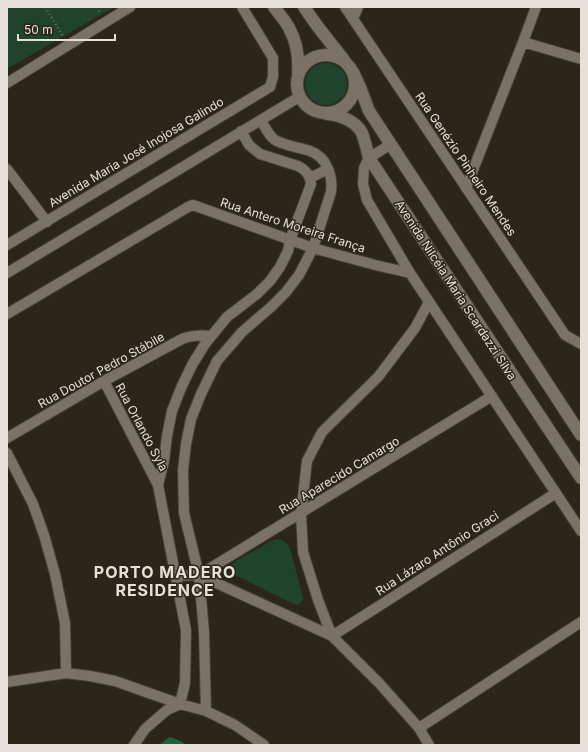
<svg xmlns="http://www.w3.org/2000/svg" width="588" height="752" viewBox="0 0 588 752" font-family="Inter,sans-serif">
<rect width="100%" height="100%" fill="#2c2519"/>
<path fill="#1f432d" d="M7 7H114L7 69Z
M305 84a21 21 0 1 1 42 0a21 21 0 1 1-42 0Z
M278 539C284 540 287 542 290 548L303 597C303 602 300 605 295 605L233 574C230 570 230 566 234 562L273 540Z"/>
<path fill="#215e3c" d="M170 737 181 741 185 745H159Z"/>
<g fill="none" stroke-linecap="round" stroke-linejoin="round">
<g stroke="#464037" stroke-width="12">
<path id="minor" d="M345 7 565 335 581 344
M353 19 358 7
M523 42 581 59
M7 83 130 7
M391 144 369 158 364 168 363 184 367 200 410 273
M7 169 47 222
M310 178 328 169
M466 188 523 42 536 7
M7 245 270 87 273 77V58L242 7
M7 273 299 97
M429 302 415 328 378 377 322 432 307 461 301 514 303 552 318 600 332 636 556 493
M7 314 188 207 193 205 313 248 375 265 410 273 581 531
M104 381 158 485
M7 438 104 381 182 339C192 335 201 335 211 336
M7 453 33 504 44 535 55 574 65 623 66 673
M199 575 492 396
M175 576 199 575 332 636 379 683 419 728 429 745
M7 682 66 673 90 676 115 681 180 704 206 711 235 725 264 745
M206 711 204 632 199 575 184 513 183 470 186 444 191 419 201 394 217 361 242 332 271 307 286 292 299 275 313 248 331 192C333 176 327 157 310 151 299 147 285 146 275 140 268 135 265 127 261 120
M419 728 581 622
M134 745 145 729 167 710 180 704 185 683 186 630 158 485 164 461 167 436 172 411 181 388 192 365 205 344 227 317 257 294 270 281 280 267 288 251 290 240 311 184C310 175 306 170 298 166L260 154 249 145 241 131"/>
</g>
<g stroke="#464037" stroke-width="14">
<path id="tertiary" d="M274 7C279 14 285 20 289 28 297 42 299 57 298 73
M304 7 318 27 344 60
M297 84a29 29 0 1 1 58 0a29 29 0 1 1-58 0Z
M353 72 360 87 369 111 581 435
M327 114C340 115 356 121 362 133 365 141 367 150 369 158L581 478"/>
</g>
<path stroke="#787167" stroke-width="2.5" stroke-dasharray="1 3" stroke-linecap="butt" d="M45 7 63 36
M97 7 100 13"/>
<use href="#minor" stroke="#7a7265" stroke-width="10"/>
<use href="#tertiary" stroke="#7a7265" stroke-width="12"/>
</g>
<g text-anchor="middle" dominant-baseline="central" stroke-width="3" stroke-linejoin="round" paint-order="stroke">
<g font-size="12" fill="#e5e0d9" stroke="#2c2519">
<text transform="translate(136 152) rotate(-31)">Avenida Maria José Inojosa Galindo</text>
<text transform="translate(466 164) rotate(56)">Rua Genézio Pinheiro Mendes</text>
<text transform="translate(293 225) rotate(18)">Rua Antero Moreira França</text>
<text transform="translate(456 290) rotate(57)">Avenida Nilcéia Maria Scardazzi Silva</text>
<text transform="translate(101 370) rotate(-29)">Rua Doutor Pedro Stábile</text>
<text transform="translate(142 427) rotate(62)">Rua Orlando Syla</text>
<text transform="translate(339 475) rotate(-31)">Rua Aparecido Camargo</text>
<text transform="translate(437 553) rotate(-33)">Rua Lázaro Antônio Graci</text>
</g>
<g font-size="16" font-weight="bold" letter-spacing="1" fill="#e5e0d9" stroke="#2c2519">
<text x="165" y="572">PORTO MADERO<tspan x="165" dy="18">RESIDENCE</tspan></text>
</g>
</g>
<rect width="588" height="752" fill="none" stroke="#e5e0d9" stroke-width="16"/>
<path d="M18 34v6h97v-6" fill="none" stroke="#e5e0d9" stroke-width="2"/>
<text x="24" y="34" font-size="12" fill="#e5e0d9" stroke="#2c2519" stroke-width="3" paint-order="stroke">50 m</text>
</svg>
